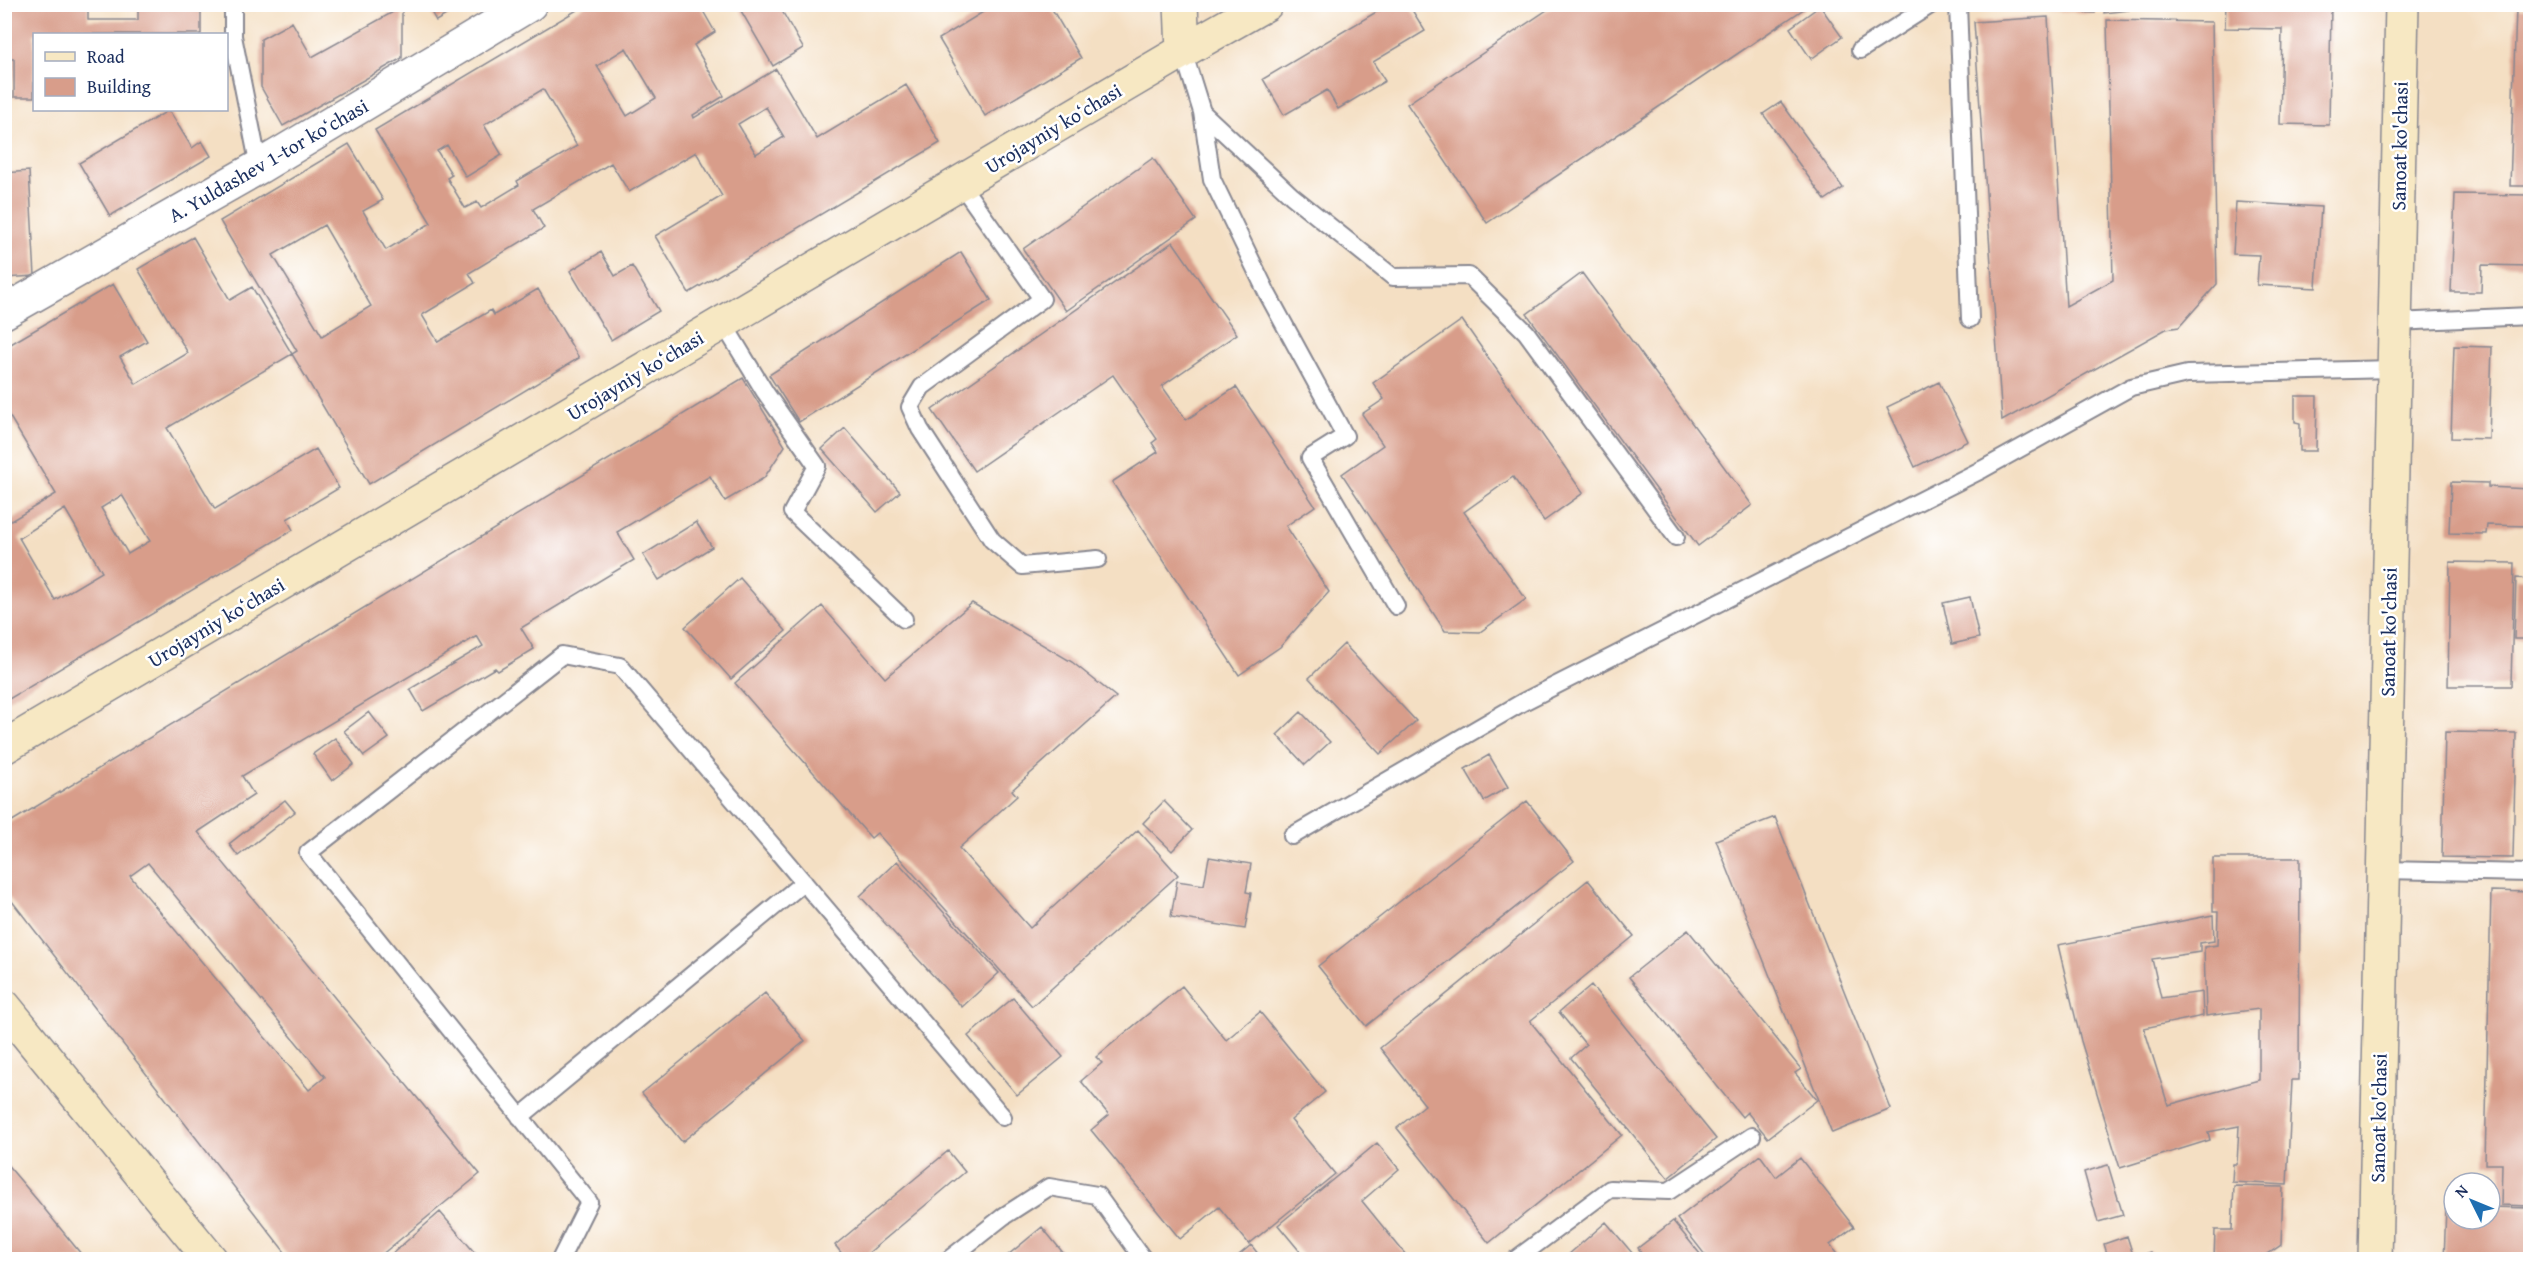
<svg xmlns="http://www.w3.org/2000/svg" width="2535" height="1264" viewBox="0 0 2535 1264" font-family="'Gentium Book Plus',serif">
<rect width="100%" height="100%" fill="#fff"/>
<filter id="ink" filterUnits="userSpaceOnUse"><feTurbulence type="fractalNoise" baseFrequency=".0167" numOctaves="2"/><feDisplacementMap in="SourceGraphic" scale="12" xChannelSelector="R" yChannelSelector="G"/><feConvolveMatrix kernelMatrix="1 2 1 2 8 2 1 2 1" color-interpolation-filters="sRGB"/></filter>
<filter id="wash" filterUnits="userSpaceOnUse"><feTurbulence type="fractalNoise" baseFrequency=".008" numOctaves="4" result="noise"/><feDisplacementMap in="SourceGraphic" scale="24" xChannelSelector="R" yChannelSelector="G"/><feGaussianBlur stdDeviation="1.35" result="paint"/><feColorMatrix in="noise" values="0 0 0 0 0 0 0 0 0 0 0 0 0 0 0 0 0 1.4 0 .05"/><feComposite in="paint" operator="in"/></filter>
<g filter="url(#wash)">
<rect width="100%" height="100%" fill="#f4dfc3"/>
<g id="blocks">
<path fill="#d89d8a" fill-rule="evenodd" d="M5 4H88V20H138V4H201V34H34V97H14V59H4Z
M427 4H465L436 21Z
M587 4H699L715 32 694 45 724 96 693 115 694 118 776 69 817 139 906 85 940 143 689 293 655 236 722 196 696 152 629 192 611 163 533 209 544 228 469 273 475 283 422 315 438 342 491 310 494 315 538 289 579 358 369 484 292 354 297 351 220 221 349 144 383 200 363 211 386 250 431 223 375 130ZM626 48 656 98 627 116 597 66ZM543 89 577 146 517 181 519 185 481 208 477 202 465 208 447 178 452 175 437 151 447 145 466 177 502 155 484 125ZM766 107 784 137 756 154 738 124ZM324 225 371 306 322 336 273 255Z
M737 4H778L803 48 773 66Z
M996 4H1049L1081 58 985 116 939 39Z
M1556 4H1811L1487 223 1407 104Z
M2035 4H2095V13L2035 10Z
M2106 4H2130L2129 10 2104 13Z
M2226 4H2331L2329 125 2280 124 2282 29 2225 28Z
M1388 5H1409L1425 31 1373 62 1385 81 1338 109 1327 90 1284 115 1263 79Z
M1820 6 1842 37 1811 59 1790 28Z
M402 7V58L283 126 261 87V39L292 22 312 57Z
M2516 9 2530 10V186H2510Z
M2048 17 2066 306 2113 280 2107 20 2212 22 2217 284 2179 327 2166 329 2002 421 1974 22Z
M1781 102 1843 188 1825 200 1763 114Z
M169 110 192 148 202 141 211 156 110 216 79 163Z
M1153 158 1196 220 1066 311 1023 249Z
M29 171 35 276 4 278V173Z
M2455 194 2530 195V266L2482 265 2481 292H2451Z
M2236 202 2321 207 2316 288 2257 285 2259 255 2233 254Z
M193 237 230 300 252 287 292 354 167 428 215 509 316 449 339 488 287 519 293 530 4 702V525L56 494 4 407V348L113 284 147 341 120 357 136 384 188 353 138 269ZM122 495 150 541 128 554 101 508ZM65 509 102 572 55 600 19 538Z
M1173 242 1237 334 1162 386 1186 420 1236 387 1315 506 1286 526 1329 592 1280 647 1239 675 1112 482 1158 452 1152 443 1157 439 1113 375 974 471 932 410Z
M601 252 615 276 632 266 659 311 611 340 570 271Z
M961 252 991 300 799 422 769 375Z
M1582 273 1752 505 1698 546 1527 314Z
M1462 320 1583 493 1544 521 1513 477 1464 512 1526 599 1480 632 1445 631 1342 474 1383 445 1362 414 1384 399 1373 383Z
M2454 346 2492 347 2489 439 2451 438Z
M743 378 785 446 764 478 725 501 710 476 617 532 634 560 521 628 534 649 498 671 495 668 423 711 410 689 483 646 477 636 242 776 254 795 198 832 480 1174 375 1260H291L4 891V826ZM148 863 325 1077 309 1090 130 876Z
M1939 382 1968 441 1915 467 1887 407Z
M2295 396H2317L2316 451H2300V423L2295 422Z
M845 428 900 492 877 512 822 449Z
M2451 482 2488 483V487L2530 489V526L2487 525 2486 534 2449 533Z
M696 522 712 547 659 580 643 555Z
M2450 562 2514 563 2511 686H2448Z
M740 578 786 631 731 679 685 627Z
M2516 578 2530 579V639H2514Z
M1970 597 1979 638 1952 644 1943 603Z
M972 603 1072 662 1116 697 1012 790 1017 796 959 848 1030 928 1138 830 1178 875 1032 1006 877 833 871 838 735 683 822 606 885 678Z
M1344 644 1416 721 1380 754 1309 678Z
M369 712 389 738 364 756 344 731Z
M1301 712 1330 742 1305 765 1277 735Z
M2445 732 2516 733 2513 858 2442 857Z
M335 738 354 764 332 781 313 754Z
M1489 755 1508 787 1484 801 1465 769Z
M285 800 295 812 238 856 229 844Z
M1164 801 1192 830 1172 851 1143 823Z
M1527 801 1574 861 1366 1026 1318 966Z
M1775 817 1891 1109 1832 1133 1716 840Z
M1209 857 1251 864 1246 892 1251 893 1245 929 1171 917 1177 881 1204 885Z
M2213 858H2300L2299 1080H2292L2287 1185 2232 1182 2233 1164H2237L2239 1126 2208 1132 2210 1140 2120 1168 2081 1041 2058 945 2213 915 2214 941 2200 943V952L2152 959 2161 998 2202 992 2203 1016 2144 1028 2168 1105 2259 1080V1009L2206 1016 2204 947 2217 945 2218 912H2213Z
M897 861 999 973 962 1007 860 896Z
M1588 880 1634 936 1530 1021 1622 1135 1489 1243 1397 1128 1425 1105 1380 1048Z
M2491 891 2530 892V1206L2501 1205 2502 1164H2485Z
M1688 930 1801 1069 1795 1073 1817 1100 1768 1138 1747 1112 1742 1117 1629 977Z
M1591 985 1716 1139 1668 1178 1571 1058 1586 1045 1559 1012Z
M1182 986 1226 1040 1260 1012 1325 1092 1291 1120 1335 1174 1249 1244 1219 1207 1180 1239 1091 1130 1109 1115 1081 1081 1102 1063 1096 1057Z
M765 993 805 1041 682 1142 642 1093Z
M1013 998 1063 1057 1017 1095 968 1036Z
M1377 1143 1399 1169 1362 1201 1410 1260H1307L1278 1225Z
M948 1151 965 1172 860 1260H847L835 1245Z
M1760 1155 1776 1177 1800 1158 1854 1227 1830 1245 1841 1260H1709L1677 1219Z
M4 1161 38 1201 86 1260H4Z
M2108 1165 2123 1215 2098 1222 2084 1172Z
M2234 1186 2283 1187 2281 1245 2259 1260H2214L2215 1230H2232Z
M2446 1206 2454 1207V1219H2490V1207L2530 1208V1260H2444Z
M440 1212 481 1260H385Z
M1673 1221 1705 1260H1647L1638 1248Z
M1606 1222 1638 1260H1572L1568 1255Z
M1042 1227 1069 1260H1002Z
M2127 1236 2134 1258 2151 1252 2154 1260H2109L2104 1244Z
M1251 1245 1263 1260H1233Z"/>
</g>
</g>
<g filter="url(#ink)">
<use href="#blocks" fill-opacity="0" stroke="#888790" stroke-width="1.5"/>
<g fill="none" stroke-linecap="round" stroke-linejoin="round">
<g stroke="#888790" stroke-width="20">
<path id="service" d="M233 4V36L259 167
M1958 4 1970 319
M1860 50 1932 4
M1183 51 1202 112 1292 196 1393 277 1469 276 1526 332 1676 537
M1202 112 1212 179 1267 293 1345 436 1310 458 1396 606
M960 183 1042 299 922 387 910 407 920 429 992 540 1022 566 1098 559
M2395 322 2530 316
M723 323 765 392 817 466 792 512 904 619
M1292 836 1523 702 1983 469 2131 387 2187 374 2393 369
M2383 870 2530 873
M520 1117 804 882
M560 1260 589 1202 308 853 562 655 620 666 1003 1117
M948 1260 1004 1216 1049 1187 1097 1195 1144 1260
M1515 1260 1610 1189 1669 1191 1752 1136"/>
</g>
<g stroke="#888790" stroke-width="36">
<path id="minor" d="M4 312 259 167 530 4"/>
</g>
<g stroke="#888790" stroke-width="36">
<path id="secondary" d="M1181 4 1183 51
M4 747 1183 51 1266 4
M4 1006 211 1260
M2375 1260 2402 4"/>
</g>
<use href="#service" stroke="#fff" stroke-width="16"/>
<use href="#minor" stroke="#fff" stroke-width="33"/>
<use href="#secondary" stroke="#f7e8c3" stroke-width="33"/>
</g>
</g>
<g text-anchor="middle" dominant-baseline="central" stroke-width="5" stroke-linejoin="round" paint-order="stroke">
<g font-size="20" fill="#1b2f5e" stroke="#fff">
<text transform="translate(1053 128) rotate(-31)">Urоjayniy koʻchasi</text>
<text transform="translate(2399 146) rotate(-89)">Sanoat ko'chasi</text>
<text transform="translate(268 160) rotate(-30)">A. Yuldashev 1-tor koʻchasi</text>
<text transform="translate(635 375) rotate(-31)">Urоjayniy koʻchasi</text>
<text transform="translate(216 622) rotate(-31)">Urоjayniy koʻchasi</text>
<text transform="translate(2388 632) rotate(-89)">Sanoat ko'chasi</text>
<text transform="translate(2378 1118) rotate(-89)">Sanoat ko'chasi</text>
</g>
</g>
<rect width="2535" height="1264" fill="none" stroke="#fff" stroke-width="24"/>
<rect x="33" y="33" width="195" height="78" fill="#ffffff" stroke="#a4acbf" stroke-width="1.5"/>
<rect x="45" y="52" width="30" height="9" fill="#f7e8c3" stroke="#a4acbf" stroke-width="1.5"/>
<text x="87" y="63" font-size="18" fill="#1b2f5e">Road</text>
<rect x="45" y="78" width="30" height="18" fill="#d89d8a" stroke="#a4acbf" stroke-width="1.5"/>
<text x="87" y="93" font-size="18" fill="#1b2f5e">Building</text>
<g transform="translate(2472 1201) rotate(313)"><circle r="28" fill="#ffffff" stroke="#a4acbf" stroke-width="1.5"/>
<path d="M0-4.5L10 22L0 15L-10 22Z" fill="#1f6fb2"/>
<text y="-9" font-size="16" font-weight="bold" text-anchor="middle" fill="#1b2f5e">N</text>
</g>
</svg>
